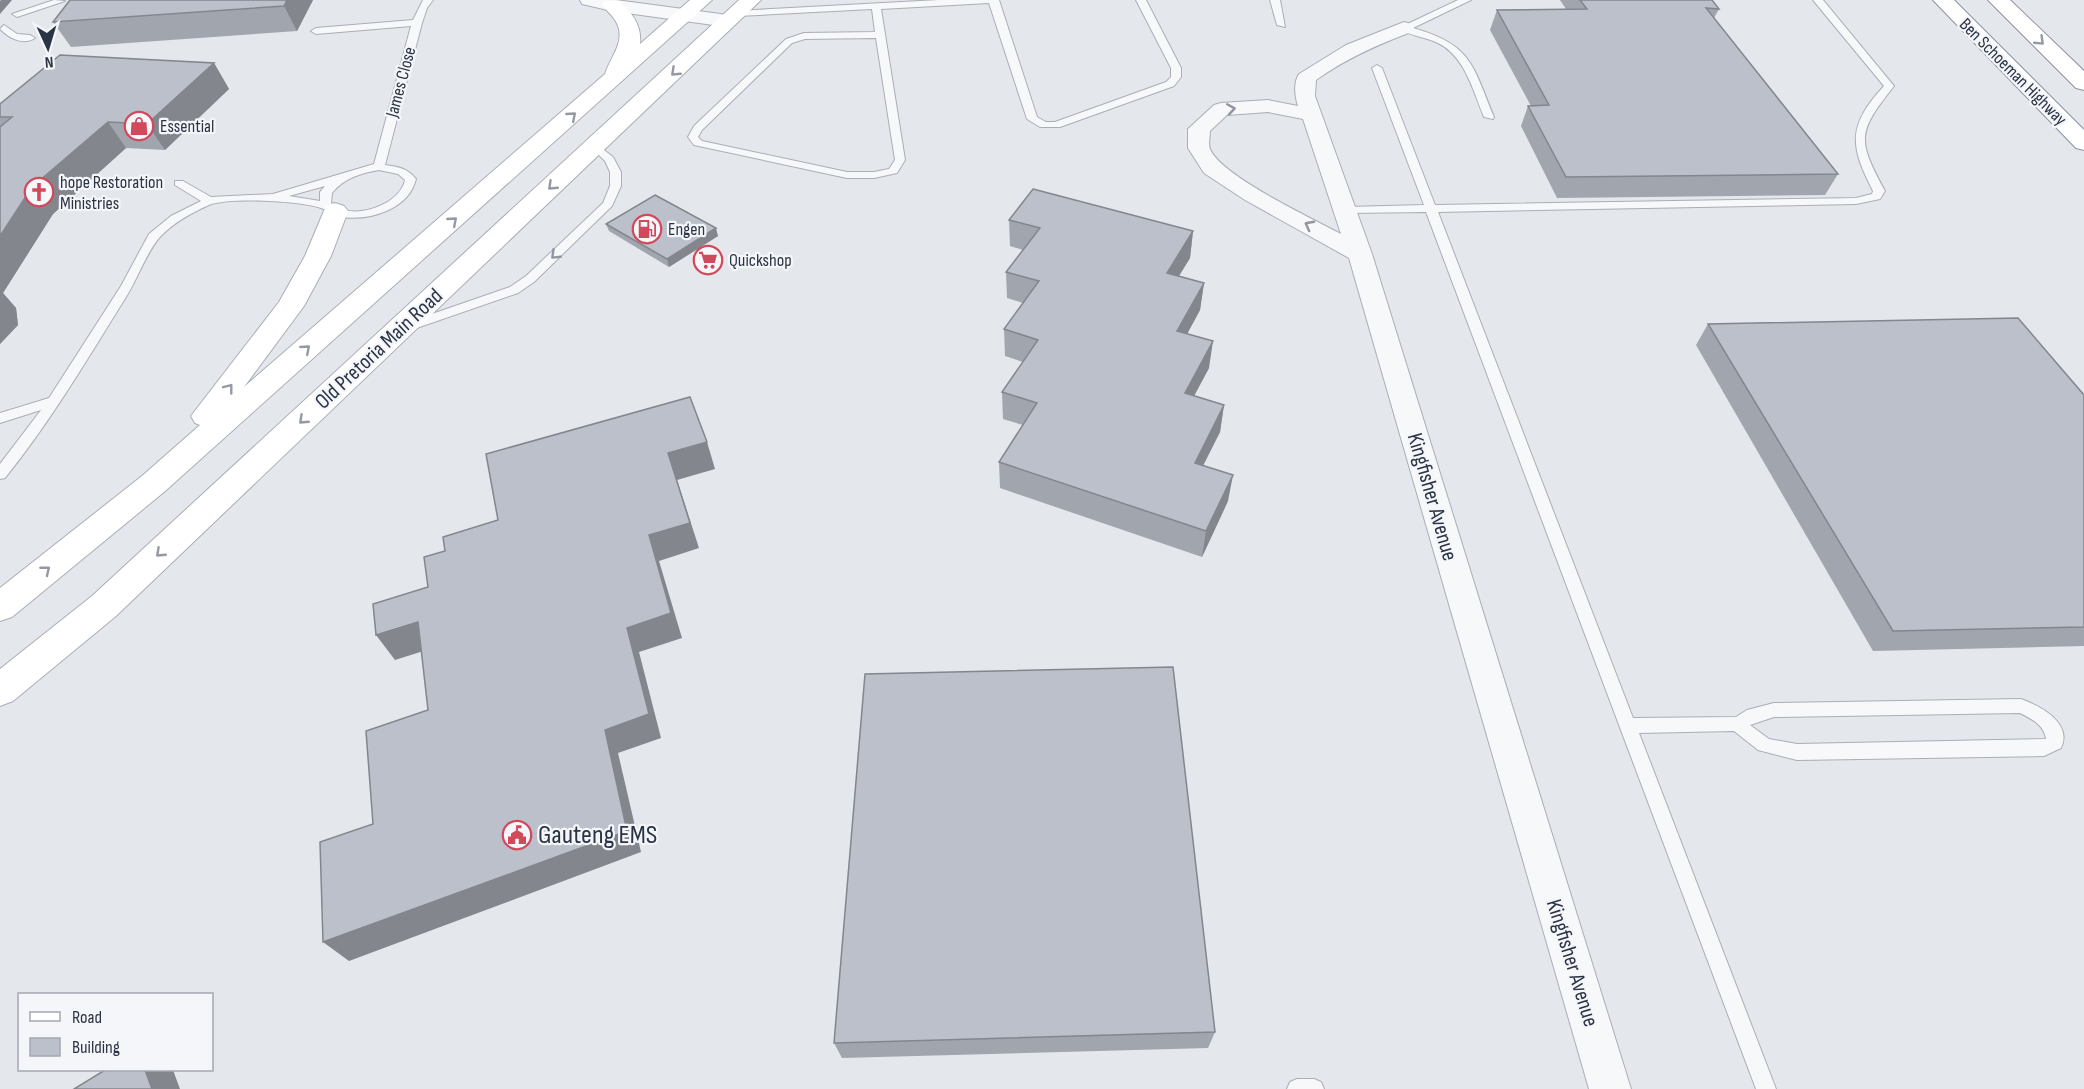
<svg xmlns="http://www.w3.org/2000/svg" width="2084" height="1089" viewBox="0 0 2084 1089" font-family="'Sofia Sans Condensed',sans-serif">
<rect width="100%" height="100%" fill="#e4e7ec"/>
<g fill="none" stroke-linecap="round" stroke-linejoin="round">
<g stroke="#a9aeb7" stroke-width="2">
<path id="lane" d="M54 0 65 1 17 17 12 14Z
M423 0H433L427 8 422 23 385 165C399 167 407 168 416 179 409 209 370 221 342 217 335 216 329 210 321 208 299 201 230 197 209 205 191 213 173 223 160 237 147 251 137 280 126 297 88 358 51 421 5 478L0 479V464L41 410 0 423V413L49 398 121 286 149 234 171 216 201 201 175 185V181H183L211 197 273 194 374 164 411 26 316 34 311 31 316 28 413 20ZM379 170 398 174 405 180C400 202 366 216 344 210 340 209 335 205 331 203L332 193C344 178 361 173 379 170ZM325 186 320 192V201L289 196Z
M939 0H999L1037 117 1046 122H1055L1166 82 1171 77V68L1136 0H1146L1181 68V77L1174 86 1060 127H1040L1027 119 989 3 881 9 905 160 897 173 874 178H847L694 145 688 137 694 126 786 39 804 33 875 32 872 9 738 16 735 15V11ZM876 38 895 160 889 169 874 172H847L702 141 698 137 702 130 792 43 805 39Z
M1270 0H1280L1285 27 1277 25Z
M1458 0H1471L1413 28C1472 45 1472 64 1494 117L1493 119 1484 117C1473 91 1465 56 1438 43 1426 37 1409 36 1399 28Z
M1813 0H1823L1894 86C1858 132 1856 138 1885 191L1880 199 1856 204 1438 212 1633 718 1736 717 1747 710 1774 703 2021 699C2040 706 2073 723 2061 748L2044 756 1797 760 1758 750 1734 731 1639 733 1776 1089H1756L1426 212 1347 213 1341 210 1347 207 1424 205 1372 68 1377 65 1382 68 1435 205 1856 198 1872 194 1873 191C1849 145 1848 125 1884 86ZM2020 713C2032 719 2044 725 2046 739L1797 744 1769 739 1750 725 1774 717Z
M4 25 17 34 30 35 35 38C23 46 9 38 0 29Z
M595 143 613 157 621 172V186L612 206 534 282 518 293 411 330H403L401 327 403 324 510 287 526 276 603 203 610 186V172L605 161 590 146Z
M1297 1079H1314L1321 1082 1324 1089H1287L1290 1082Z"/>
</g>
<g stroke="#a9aeb7" stroke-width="2">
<path id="street" d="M580 0H616L728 15 735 17 737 21 735 25 728 27 612 11 582 4Z
M1404 22 1411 24 1414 28 1411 32C1377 45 1345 59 1316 80L1315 96 1372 254 1631 1089H1589L1349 258 1245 200 1204 173 1188 148V129L1214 105 1221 103 1268 100 1298 106C1295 96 1293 83 1299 74L1346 45ZM1268 112 1303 119 1341 234C1313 219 1221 176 1210 149 1208 144 1210 136 1210 131L1227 115Z"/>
</g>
<g stroke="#a9aeb7" stroke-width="2">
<path id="secondary" d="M690 0H712L164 492 12 617 0 621V588L142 476 200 425 195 423 191 416 279 302 305 256 326 206 335 203 344 206 348 211 331 256 304 306 244 387 605 74C610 57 628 40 615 20 611 14 606 10 602 5L605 1H619C632 13 642 25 640 44Z
M739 0H761L116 616 13 701 0 706V669L92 596Z"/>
</g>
<g stroke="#8b94a3" stroke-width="2">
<path id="highway" d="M1933 0H1954L2084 130V150L2076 148Z
M1988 0H2010L2084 71V90L2076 88Z"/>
</g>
<use href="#lane" fill="#f7f8fa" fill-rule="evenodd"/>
<use href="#street" fill="#f7f8fa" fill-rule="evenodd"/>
<use href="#secondary" fill="#fff" fill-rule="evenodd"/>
<use href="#highway" fill="#fff" fill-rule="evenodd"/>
</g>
<path fill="#a1a5ae" d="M313 0 297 31 71 47 53 22Z
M1560 0H1712L1719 9 1714 18 1838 174 1825 195 1557 198 1521 126 1528 106H1531L1490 30 1497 10 1566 9Z
M214 63 229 89 165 150 126 148 53 214 3 293 16 308 18 325 0 344V104Z
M1009 220 1193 231 1190 258 1179 276 1204 283 1200 310 1187 334 1209 368 1194 396 1224 405 1220 432 1203 466 1228 501 1202 557 1000 488 999 462 1023 425 1003 419 1002 392 1023 362 1005 356 1004 329 1023 303 1007 298 1006 272 1023 250 1010 246Z
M606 224 718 236 669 267 609 231Z
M1708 324 2084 395V646L1873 651 1696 345Z
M1215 1032 1208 1048 842 1058 834 1043Z"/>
<path fill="#83868d" d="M1 0H12L0 14V1Z
M287 0H313L297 31 284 6Z
M214 63 229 89 165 150 147 124Z
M108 122 126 148 53 214 3 293 16 308 18 325 0 344V236L32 187Z
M716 228 718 236 669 267 667 259Z
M1193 231 1190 258 1164 300 1167 273Z
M1204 283 1200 310 1174 358 1177 331Z
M1213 341 1209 368 1181 420 1185 393Z
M1224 405 1220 432 1191 489 1195 463Z
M707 442 715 469 677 480 699 548 659 561 682 638 639 652 661 738 618 753 641 852 349 961 323 942 605 730 627 628 668 453Z
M1233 475 1228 501 1202 557 1206 531Z
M418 622 436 647 395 660 376 635Z
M145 1070H173L180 1089H152Z"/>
<path fill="#bbc0ca" stroke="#83868d" stroke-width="1.5" d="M70 0H287L284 6 53 22Z
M1580 0H1712L1719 9 1706 8 1838 174 1566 177 1528 106 1549 105 1497 10 1587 9Z
M60 55 214 63 147 124 108 122 32 187 0 236V127L12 117H0V104Z
M1033 189 1193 231 1167 273 1204 283 1177 331 1213 341 1185 393 1224 405 1195 463 1233 475 1206 531 999 462 1037 403 1002 392 1038 340 1004 329 1039 281 1006 272 1040 228 1009 220Z
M655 195 716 228 667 259 606 224Z
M2018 318 2084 395V627L1893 631 1708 324Z
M690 397 707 442 668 453 690 523 649 535 671 613 627 628 649 714 605 730 627 831 323 942 320 842 373 824 366 731 428 710 418 622 376 635 373 604 428 587 424 557 445 551 443 537 498 520 486 454Z
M1173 667 1215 1032 834 1043 865 674Z
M105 1070H145L152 1089H74Z"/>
<defs><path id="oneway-chevron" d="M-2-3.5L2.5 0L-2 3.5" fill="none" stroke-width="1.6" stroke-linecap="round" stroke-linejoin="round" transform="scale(1.5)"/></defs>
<g stroke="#959aa2">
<use href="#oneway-chevron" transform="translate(2040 41) rotate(44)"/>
<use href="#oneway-chevron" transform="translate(675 72) rotate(137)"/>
<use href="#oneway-chevron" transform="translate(572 116) rotate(-41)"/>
<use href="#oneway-chevron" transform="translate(552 186) rotate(137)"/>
<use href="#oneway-chevron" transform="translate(453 221) rotate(-41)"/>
<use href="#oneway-chevron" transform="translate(306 349) rotate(-41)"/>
<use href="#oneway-chevron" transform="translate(229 388) rotate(-52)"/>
<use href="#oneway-chevron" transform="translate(303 420) rotate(137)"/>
<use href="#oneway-chevron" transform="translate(160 553) rotate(137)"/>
<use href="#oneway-chevron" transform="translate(46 570) rotate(-39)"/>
</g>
<g stroke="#9196a0">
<use href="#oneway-chevron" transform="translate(1231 109) rotate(-9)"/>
<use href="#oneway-chevron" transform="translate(1309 225) rotate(-152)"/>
<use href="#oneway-chevron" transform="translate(555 255) rotate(136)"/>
</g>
<defs>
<g id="shop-ring" transform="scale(1.5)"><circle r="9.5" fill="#f4f6f9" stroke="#d1495b" stroke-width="1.5"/><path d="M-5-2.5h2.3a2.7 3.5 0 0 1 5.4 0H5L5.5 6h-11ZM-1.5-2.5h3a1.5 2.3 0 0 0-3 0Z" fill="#d1495b"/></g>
<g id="church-ring" transform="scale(1.5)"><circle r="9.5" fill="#f4f6f9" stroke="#d1495b" stroke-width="1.5"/><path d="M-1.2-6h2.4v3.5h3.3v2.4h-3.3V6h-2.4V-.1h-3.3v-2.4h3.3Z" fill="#d1495b"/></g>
<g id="fuel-ring" transform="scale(1.5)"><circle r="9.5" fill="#f4f6f9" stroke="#d1495b" stroke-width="1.5"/><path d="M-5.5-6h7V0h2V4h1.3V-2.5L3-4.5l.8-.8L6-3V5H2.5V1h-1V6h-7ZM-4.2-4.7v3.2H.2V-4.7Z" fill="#d1495b"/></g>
<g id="supermarket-ring" transform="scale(1.5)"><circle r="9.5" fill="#f4f6f9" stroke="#d1495b" stroke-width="1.5"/><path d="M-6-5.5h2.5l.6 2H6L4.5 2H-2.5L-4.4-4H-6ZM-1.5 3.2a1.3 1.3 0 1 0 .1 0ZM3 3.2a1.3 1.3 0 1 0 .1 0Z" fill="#d1495b"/></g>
<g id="civic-ring" transform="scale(1.5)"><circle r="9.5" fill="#f4f6f9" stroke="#d1495b" stroke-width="1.5"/><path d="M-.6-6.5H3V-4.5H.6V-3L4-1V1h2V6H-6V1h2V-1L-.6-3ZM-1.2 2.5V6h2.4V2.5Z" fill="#d1495b"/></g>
</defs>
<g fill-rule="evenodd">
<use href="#shop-ring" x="139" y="126"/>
<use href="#church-ring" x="39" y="192"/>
<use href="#fuel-ring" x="647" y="229"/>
<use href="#supermarket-ring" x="708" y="260"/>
<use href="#civic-ring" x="517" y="835"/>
</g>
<g text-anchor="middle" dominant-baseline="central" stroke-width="4.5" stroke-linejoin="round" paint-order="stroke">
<g font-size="18" fill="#2b3445" stroke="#f4f6f9">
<text transform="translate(2013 72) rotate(45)">Ben Schoeman Highway</text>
<text transform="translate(401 82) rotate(-75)">James Close</text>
</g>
<g font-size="18" fill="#2b3445" stroke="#f4f6f9" text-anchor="start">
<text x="160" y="126">Essential</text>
<text x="60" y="182">hope Restoration<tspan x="60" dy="21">Ministries</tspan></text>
<text x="668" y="229">Engen</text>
<text x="729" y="260">Quickshop</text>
</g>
<g font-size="22" fill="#2b3445" stroke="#f4f6f9">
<text transform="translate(379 349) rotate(-43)">Old Pretoria Main Road</text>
<text transform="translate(1432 497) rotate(74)">Kingfisher Avenue</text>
<text transform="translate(1572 963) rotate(73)">Kingfisher Avenue</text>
</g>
<g font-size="27" fill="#2b3445" stroke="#f4f6f9" text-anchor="start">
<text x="538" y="835">Gauteng EMS</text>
</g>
</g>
<rect x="18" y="993" width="195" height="78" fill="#f4f6f9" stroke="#a4a8b1" stroke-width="1.5"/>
<rect x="30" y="1012" width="30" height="9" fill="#ffffff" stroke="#a4a8b1" stroke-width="1.5"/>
<text x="72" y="1023" font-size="18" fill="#2b3445">Road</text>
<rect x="30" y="1038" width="30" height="18" fill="#bbc0ca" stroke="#a4a8b1" stroke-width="1.5"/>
<text x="72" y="1053" font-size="18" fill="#2b3445">Building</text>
<g transform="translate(48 48) rotate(176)" stroke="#f4f6f9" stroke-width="4.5" paint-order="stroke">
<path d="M0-4.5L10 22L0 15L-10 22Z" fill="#2b3445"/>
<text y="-9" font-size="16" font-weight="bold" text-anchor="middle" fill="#2b3445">N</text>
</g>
</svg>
